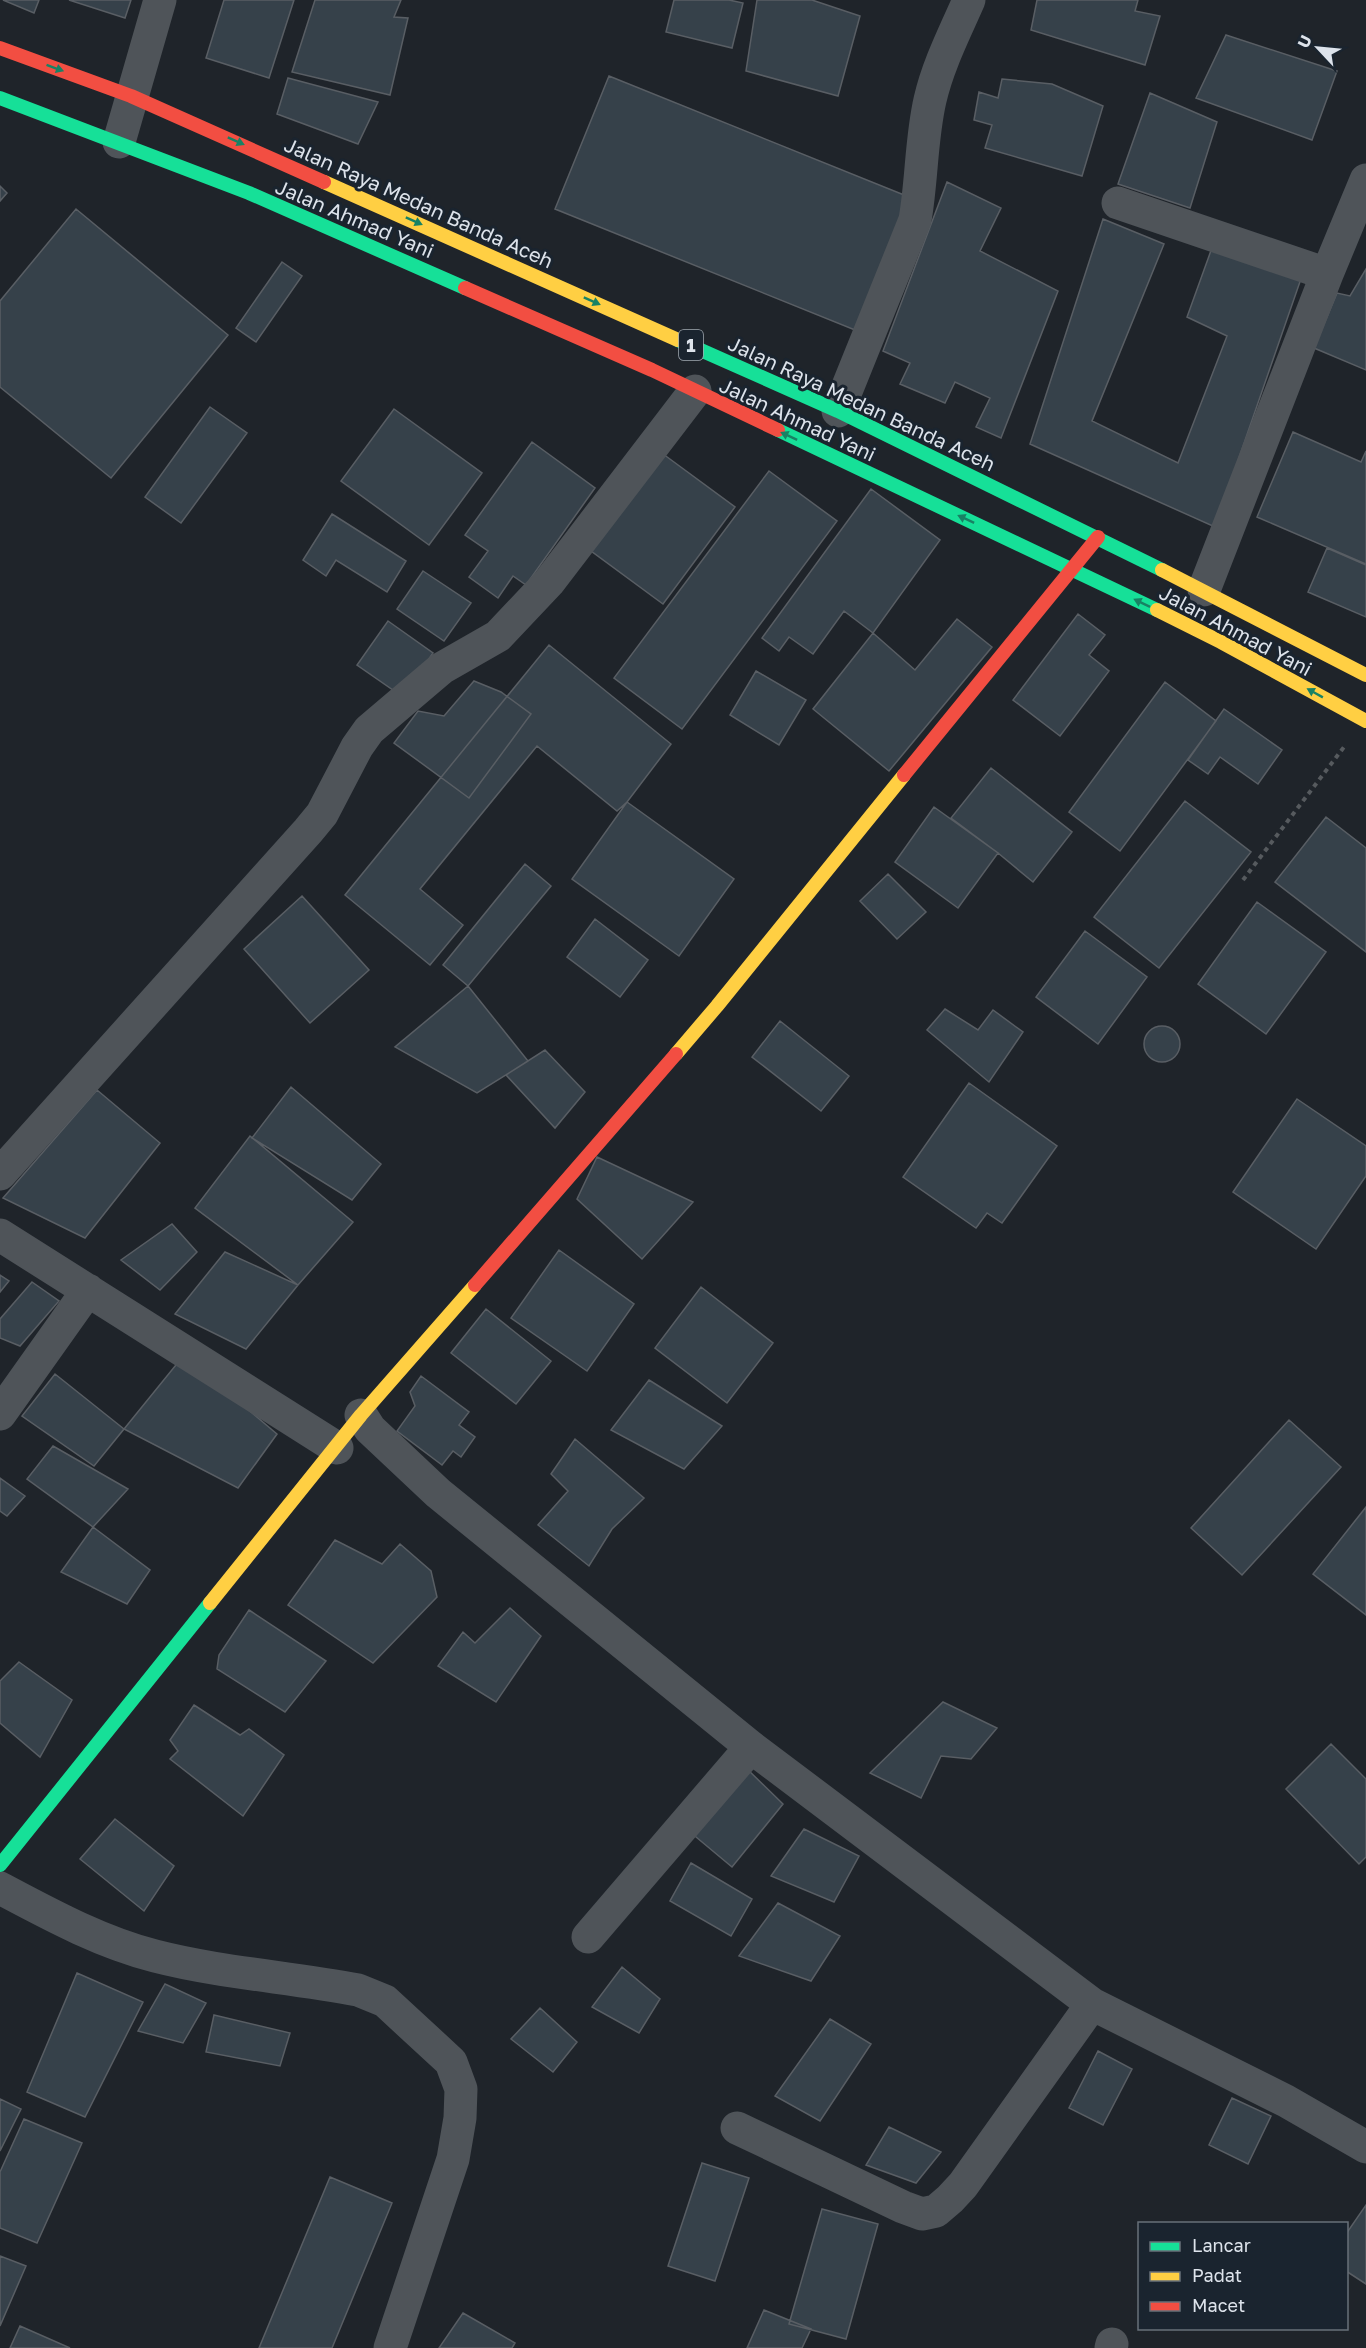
<svg xmlns="http://www.w3.org/2000/svg" width="1366" height="2348" viewBox="0 0 1366 2348" font-family="'Golos Text',sans-serif">
<rect width="100%" height="100%" fill="#1f242a"/>
<path fill="#36414a" stroke="#595e64" stroke-width="1.5" d="M3 0H39L34 13Z
M69 0H131L125 18Z
M224 0H294L269 78 206 58Z
M315 0H401L394 17 408 18 390 95 292 72Z
M674 0H729L743 3 732 48 666 32Z
M757 0H812L860 16 838 96 746 71Z
M1037 0H1138L1135 11 1160 16 1145 65 1031 30Z
M1226 35 1337 71 1312 140 1196 98Z
M609 76 909 197 855 330 555 209Z
M288 78 378 102 358 144 277 114Z
M1002 79 1052 84 1103 106 1082 176 985 148 992 125 974 120 979 92 998 98Z
M1150 93 1217 122 1190 208 1118 184Z
M947 182 1001 208 980 251 1058 291 1001 438 976 427 990 398 955 382 945 403 900 384 910 363 883 351Z
M0 186 7 193 0 201Z
M76 209 228 335 111 478 0 387V301Z
M1103 219 1164 244 1092 421 1178 463 1227 336 1187 317 1213 245 1303 273 1215 527 1030 444Z
M282 262 302 276 256 342 236 328Z
M1366 269V370L1314 348 1337 293 1350 296Z
M210 407 247 433 181 523 145 497Z
M394 409 482 473 429 545 341 481Z
M1293 432 1361 462 1366 451V564L1257 517Z
M532 442 595 488 526 585 513 576 498 598 469 577 488 551 465 535Z
M659 451 735 507 663 604 587 548Z
M769 471 837 521 682 729 614 678Z
M871 489 940 540 873 633 844 611 813 654 789 637 779 651 762 638Z
M332 514 406 561 387 592 336 560 326 576 303 560Z
M1327 548 1366 565V617L1308 592Z
M423 571 471 603 444 641 397 609Z
M1078 614 1105 635 1089 655 1109 671 1060 736 1013 700Z
M957 619 992 647 889 771 813 709 873 633 915 670Z
M388 621 433 653 403 697 357 665Z
M549 645 671 744 627 802 617 811 537 746 420 889 463 925 430 965 345 895Z
M756 671 806 700 779 745 730 715Z
M474 681 501 692 531 714 469 798 394 743 418 711 444 716Z
M1165 682 1216 721 1120 851 1069 812Z
M1224 709 1282 750 1258 784 1220 757 1208 774 1188 760Z
M991 768 1072 832 1033 882 998 853 951 818Z
M1185 801 1251 852 1159 968 1094 917Z
M627 802 734 879 679 956 572 879Z
M934 807 998 853 958 908 895 862Z
M1326 817 1366 848V952L1275 882Z
M525 864 551 886 468 986 443 965Z
M888 874 926 912 897 939 860 901Z
M302 896 369 970 310 1023 244 949Z
M1257 902 1326 952 1266 1034 1198 984Z
M595 919 648 960 620 997 567 957Z
M1085 931 1147 977 1098 1044 1036 997Z
M468 986 528 1061 477 1093 395 1047Z
M945 1009 978 1030 993 1010 1023 1032 989 1082 927 1030Z
M780 1021 849 1076 821 1111 752 1057Z
M1144 1044a18 18 0 1 1 36 0a18 18 0 1 1-36 0Z
M545 1050 585 1092 555 1128 506 1075Z
M969 1083 1057 1146 1002 1223 987 1213 976 1228 903 1177Z
M291 1087 381 1164 352 1200 252 1138Z
M97 1090 160 1143 85 1238 3 1198Z
M1297 1099 1366 1146V1176L1316 1249 1233 1192Z
M250 1136 353 1222 298 1285 195 1208Z
M597 1157 693 1202 642 1259 577 1199Z
M172 1224 197 1252 160 1290 121 1260Z
M559 1250 634 1304 587 1371 511 1318Z
M225 1252 298 1285 246 1349 175 1314Z
M0 1275 9 1281 0 1292Z
M32 1282 59 1301 20 1346 0 1338V1319Z
M701 1287 773 1343 727 1403 655 1348Z
M486 1309 551 1361 516 1404 451 1353Z
M184 1355 277 1434 238 1488 124 1429Z
M55 1374 124 1429 94 1466 22 1416Z
M421 1376 469 1412 459 1425 475 1437 461 1457 453 1451 442 1465 397 1431 415 1406 410 1392Z
M649 1380 722 1426 684 1469 611 1430Z
M1289 1420 1341 1467 1242 1575 1191 1528Z
M575 1439 644 1498 612 1529 589 1566 538 1525 568 1491 551 1474Z
M53 1446 128 1489 93 1527 27 1479Z
M0 1478 25 1496 7 1516 0 1511Z
M1366 1507V1615L1313 1574Z
M93 1527 150 1570 127 1604 61 1572Z
M335 1540 382 1564 400 1544 431 1571 437 1597 373 1663 288 1605Z
M510 1608 541 1636 496 1702 438 1666 463 1632 475 1643Z
M249 1610 326 1661 285 1712 217 1669 219 1655Z
M19 1662 72 1700 40 1757 0 1723V1681Z
M943 1702 997 1728 971 1759 941 1756 921 1798 870 1773Z
M194 1705 240 1735 249 1729 284 1755 243 1816 170 1759 178 1751 170 1740Z
M1331 1744 1366 1779V1857L1359 1864 1286 1789Z
M744 1766 783 1804 732 1867 690 1832Z
M115 1819 174 1866 144 1911 80 1859Z
M804 1829 859 1856 834 1902 771 1876Z
M691 1863 752 1899 731 1936 670 1901Z
M778 1903 840 1936 811 1981 739 1956Z
M622 1967 660 1999 639 2033 592 2007Z
M77 1973 143 2002 85 2117 27 2092Z
M165 1984 206 2003 183 2043 138 2031Z
M540 2008 577 2042 553 2072 511 2039Z
M214 2015 290 2033 280 2066 206 2052Z
M830 2019 871 2044 820 2121 775 2096Z
M1098 2051 1132 2069 1103 2125 1069 2108Z
M1232 2098 1271 2116 1248 2164 1209 2145Z
M0 2099 21 2109 0 2151Z
M24 2119 82 2143 37 2243 0 2228V2172Z
M889 2127 941 2152 916 2183 866 2165Z
M702 2163 749 2178 715 2281 668 2266Z
M330 2177 392 2203 332 2348H259Z
M1366 2205V2284L1346 2271V2234Z
M822 2209 878 2224 846 2339 789 2324Z
M0 2256 26 2266 0 2326Z
M764 2310 811 2329 802 2348H747Z
M463 2313 515 2343 512 2348H439Z
M20 2326 70 2348H10Z"/>
<g fill="none" stroke-linecap="round" stroke-linejoin="round">
<path stroke="#565a5e" stroke-width="4" stroke-dasharray="4.5 4.5" stroke-linecap="butt" d="M1243 880 1344 747"/>
<path stroke="#4f5459" stroke-width="33" d="M119 142 160 0
M1118 203 1327 274
M838 411 915 220C922 180 921 139 930 100 938 65 955 32 969 0
M1204 590 1327 274 1366 180
M0 1174 308 831 322 814 357 747 369 730 442 668 498 636 549 582 695 391
M0 1235 337 1448
M0 1414 88 1290
M361 1415 370 1429 438 1493 751 1747 1092 2004 1286 2101 1366 2147
M0 1888C49 1914 100 1942 155 1956 221 1973 291 1977 358 1990L385 2001 451 2062 461 2089 460 2118 453 2159 390 2348
M588 1937 751 1747
M737 2128 903 2207 922 2214 936 2211 950 2199 963 2185 1092 2004
M1111 2348 1112 2344"/>
<path stroke="#16e098" stroke-width="14" d="M0 98 249 193 465 288
M678 340 838 411 1162 570
M778 430 1157 610
M0 1865 210 1603"/>
<path stroke="#ffcf43" stroke-width="14" d="M324 182 678 340
M1162 570 1366 675
M1157 610 1221 642 1366 721
M676 1054 717 1006 904 775
M210 1603 361 1415 475 1285"/>
<path stroke="#f24e42" stroke-width="14" d="M0 48 131 96 324 182
M465 288 652 370 778 430
M904 775 1098 537
M475 1285 676 1054"/>
</g>
<defs><path id="oneway-solid" d="M-6-.8H1V-3.2L6.5 0L1 3.2V.8H-6Z" transform="scale(1.5)"/></defs>
<g fill="#188264">
<use href="#oneway-solid" transform="translate(55 68) rotate(20)"/>
<use href="#oneway-solid" transform="translate(236 141) rotate(24)"/>
<use href="#oneway-solid" transform="translate(414 221) rotate(24)"/>
<use href="#oneway-solid" transform="translate(592 301) rotate(24)"/>
<use href="#oneway-solid" transform="translate(789 436) rotate(-155)"/>
<use href="#oneway-solid" transform="translate(966 519) rotate(-155)"/>
<use href="#oneway-solid" transform="translate(1142 603) rotate(-154)"/>
<use href="#oneway-solid" transform="translate(1315 693) rotate(-151)"/>
</g>
<g text-anchor="middle" dominant-baseline="central" stroke-width="6" stroke-linejoin="round" paint-order="stroke">
<rect fill="#1a242f" stroke="#a2aab3" stroke-width="1.5" x="679" y="330" width="24" height="30" rx="4.5"/>
<g font-size="18" font-weight="bold" fill="#dde3eb">
<text x="691" y="345">1</text>
</g>
<g font-size="20" fill="#dde3eb" stroke="#1a242f">
<text transform="translate(419 202) rotate(24)">Jalan Raya Medan Banda Aceh</text>
<text transform="translate(355 218) rotate(23)">Jalan Ahmad Yani</text>
<text transform="translate(862 403) rotate(25)">Jalan Raya Medan Banda Aceh</text>
<text transform="translate(798 419) rotate(25)">Jalan Ahmad Yani</text>
<text transform="translate(1236 630) rotate(28)">Jalan Ahmad Yani</text>
</g>
</g>
<rect x="1138" y="2222" width="210" height="108" fill="#1a242f" stroke="#68707a" stroke-width="1.5"/>
<rect x="1150" y="2242" width="30" height="9" fill="#16e098" stroke="#68707a" stroke-width="1.5"/>
<text x="1192" y="2252" font-size="18" fill="#dde3eb">Lancar</text>
<rect x="1150" y="2272" width="30" height="9" fill="#ffcf43" stroke="#68707a" stroke-width="1.5"/>
<text x="1192" y="2282" font-size="18" fill="#dde3eb">Padat</text>
<rect x="1150" y="2302" width="30" height="9" fill="#f24e42" stroke="#68707a" stroke-width="1.5"/>
<text x="1192" y="2312" font-size="18" fill="#dde3eb">Macet</text>
<g transform="translate(1318 48) rotate(296)" stroke="#1a242f" stroke-width="4.5" paint-order="stroke">
<path d="M0-4.5L10 22L0 15L-10 22Z" fill="#dde3eb"/>
<text y="-9" font-size="16" font-weight="bold" text-anchor="middle" fill="#dde3eb">U</text>
</g>
</svg>
